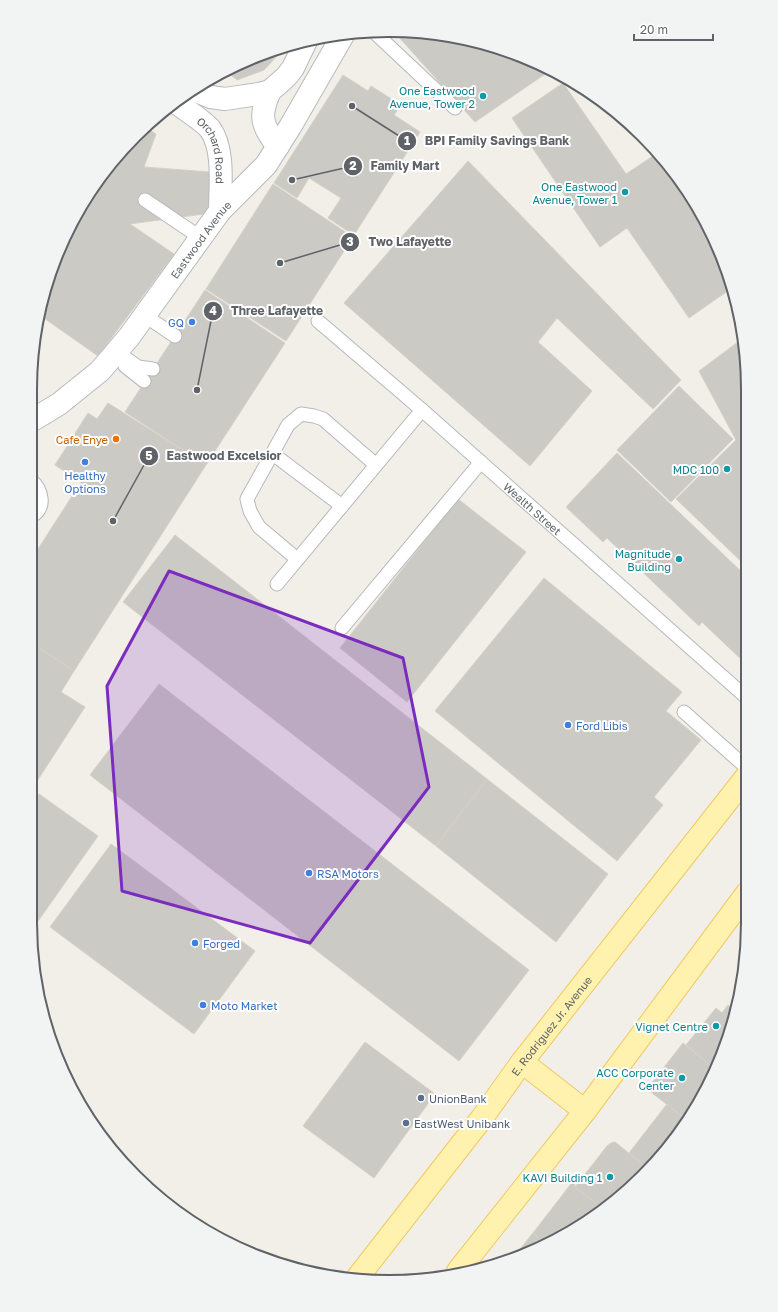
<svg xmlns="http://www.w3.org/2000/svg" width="778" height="1312" viewBox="0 0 778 1312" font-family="'Golos Text',sans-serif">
<rect width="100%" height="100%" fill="#f1efe8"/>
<path fill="#cccac5" stroke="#d6d1c6" d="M400 31 459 37 527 57 551 70 475 122 397 35Z
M281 48 278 55 264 70 237 80 226 71 252 57Z
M343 75 368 91 371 86 401 105 394 115 420 132 354 235 328 218 341 198 309 178 297 198 274 183Z
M563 83 626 174 659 152 700 210 729 274 732 288 689 318 627 228 600 247 512 118Z
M145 127 156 134 144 167 210 172 211 213 130 224 174 254 98 356 41 316 49 273 91 189 135 135Z
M468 161 681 380 653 409 557 318 538 342 592 391 530 466 344 303Z
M273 184 353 237 286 341 206 289Z
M205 290 285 343 206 465 125 412Z
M742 339 747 365V567L676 499 736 440 699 371Z
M679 386 733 439 671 502 617 450Z
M108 403 206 465 74 671 30 642 31 560 81 482 55 465 88 413 97 419Z
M617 453 747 577V662L746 664 702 622 699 626 607 538 603 542 566 507Z
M458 499 526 552 407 702 340 648Z
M175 535 487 779 436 846 123 602Z
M544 578 682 692 666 711 701 740 654 797 663 805 617 861 435 711Z
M30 642 74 671 61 692 85 707 30 792Z
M159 684 529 970 459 1061 90 775Z
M487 779 608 874 556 942 436 846Z
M39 794 98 836 36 924 30 920V806Z
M111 844 255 951 194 1034 50 927Z
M737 996 735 1010 730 1006Z
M728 1005 735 1010 729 1039 714 1068 686 1045 716 1008 722 1013Z
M365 1042 435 1094 374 1178 303 1126Z
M683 1043 714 1068 688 1121 647 1089Z
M667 1104 688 1121 646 1167 629 1153Z
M615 1142 646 1167 607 1208 604 1210 575 1187 607 1146 611 1143Z
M574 1180 575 1187 604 1210 544 1242 533 1233Z
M533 1233 544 1242 512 1259Z"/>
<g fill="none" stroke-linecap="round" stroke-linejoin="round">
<g stroke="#b5b8bc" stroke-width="15">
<g id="lane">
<path d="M374 32 455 108"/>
<path d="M145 200 201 238"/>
<path d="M144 315 175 336"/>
<path id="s1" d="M318 321 422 410 747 698"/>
<path d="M116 351 138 367 153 369"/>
<path d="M125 366 144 381"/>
<path d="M273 454 342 506"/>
<path d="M31 516C47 510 42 488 31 480"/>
<path d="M297 559 259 527 250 511 247 499 288 425 301 414 314 416 323 419 376 465"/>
<path d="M277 584 422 410"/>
<path d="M342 628 481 462"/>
<path d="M684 712 747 768"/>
</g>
</g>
<g stroke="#b6babf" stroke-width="24">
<g id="secondary">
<path d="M191 89 211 97 225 99 259 94 270 91 286 77 293 68 306 41"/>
<path d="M270 91C259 115 261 126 278 146"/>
<path id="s2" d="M175 102C183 108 205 122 210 129 225 149 220 188 220 211"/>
<path id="s3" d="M31 421 59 404 100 371 129 337 220 211 266 165 290 127 343 35"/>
</g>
</g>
<g stroke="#f2c960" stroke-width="24">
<g id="primary">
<path d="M522 1062 585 1111"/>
<path d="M458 1271 585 1111 747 893"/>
<path id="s4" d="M358 1277 482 1118 522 1062 747 776"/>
</g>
</g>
<use href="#lane" stroke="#fff" stroke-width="13"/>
<use href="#secondary" stroke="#fff" stroke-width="22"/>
<use href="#primary" stroke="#fff2af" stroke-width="22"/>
</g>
<path fill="#7b2cbf" fill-opacity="0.2" stroke="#7b2cbf" stroke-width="3" stroke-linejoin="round" d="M169 571 403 658 429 787 310 943 122 891 107 686Z"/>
<g fill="#0f9aa8" stroke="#fff" stroke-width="1.5">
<circle cx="483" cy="96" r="4"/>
<circle cx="625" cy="192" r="4"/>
<circle cx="727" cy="469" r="4"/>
<circle cx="679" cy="559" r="4"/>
<circle cx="716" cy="1026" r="4"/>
<circle cx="682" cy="1078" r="4"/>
<circle cx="610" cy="1177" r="4"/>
</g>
<g fill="#3f7fe0" stroke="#fff" stroke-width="1.5">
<circle cx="192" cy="322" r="4"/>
<circle cx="85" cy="462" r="4"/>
<circle cx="568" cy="725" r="4"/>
<circle cx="309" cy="873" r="4"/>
<circle cx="195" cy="943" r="4"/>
<circle cx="203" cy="1005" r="4"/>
</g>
<circle fill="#e8710a" stroke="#fff" stroke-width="1.5" cx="116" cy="439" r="4"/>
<g fill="#5c6f8a" stroke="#fff" stroke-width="1.5">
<circle cx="421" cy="1098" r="4"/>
<circle cx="406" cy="1123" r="4"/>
</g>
<g text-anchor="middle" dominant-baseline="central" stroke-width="4" stroke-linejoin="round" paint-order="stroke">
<g font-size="11" fill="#0d838f" stroke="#fff" text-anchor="end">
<text x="475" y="90">One Eastwood<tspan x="475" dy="13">Avenue, Tower 2</tspan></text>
<text x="617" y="186">One Eastwood<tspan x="617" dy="13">Avenue, Tower 1</tspan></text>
<text x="719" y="469">MDC 100</text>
<text x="671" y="553">Magnitude<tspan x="671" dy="13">Building</tspan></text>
<text x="708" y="1026">Vignet Centre</text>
<text x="674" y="1072">ACC Corporate<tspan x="674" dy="13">Center</tspan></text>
<text x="602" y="1177">KAVI Building 1</text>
</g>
<g font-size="11" fill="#5f6368" stroke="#fff">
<text stroke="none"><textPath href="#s2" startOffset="65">Orchard Road</textPath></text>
<text stroke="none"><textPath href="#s3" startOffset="251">Eastwood Avenue</textPath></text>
<text stroke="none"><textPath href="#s1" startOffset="285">Wealth Street</textPath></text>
<text stroke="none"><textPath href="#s4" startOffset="317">E. Rodriguez Jr. Avenue</textPath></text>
</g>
<g font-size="11" fill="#366cbe" stroke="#fff" text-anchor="start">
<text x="184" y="322" text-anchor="end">GQ</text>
<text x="85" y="475" text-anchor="middle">Healthy<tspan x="85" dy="13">Options</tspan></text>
<text x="576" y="725">Ford Libis</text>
<text x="317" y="873">RSA Motors</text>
<text x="203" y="943">Forged</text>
<text x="211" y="1005">Moto Market</text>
</g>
<g font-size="11" fill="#c56008" stroke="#fff" text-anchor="end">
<text x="108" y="439">Cafe Enye</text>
</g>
<g font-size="11" fill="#4e5e75" stroke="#fff" text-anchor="start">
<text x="429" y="1098">UnionBank</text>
<text x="414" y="1123">EastWest Unibank</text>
</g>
</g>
<path d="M0 0H778V1312H0ZM389 37H389A352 352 0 0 1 741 389V923A352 352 0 0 1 389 1275H389A352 352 0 0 1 37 923V389A352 352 0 0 1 389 37Z" fill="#f2f3f3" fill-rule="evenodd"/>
<path fill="none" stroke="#5f6368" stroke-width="2" d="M389 37H389A352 352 0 0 1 741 389V923A352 352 0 0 1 389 1275H389A352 352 0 0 1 37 923V389A352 352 0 0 1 389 37Z"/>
<path fill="none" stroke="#5f6368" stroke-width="1.5" d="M352 106L407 141M292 180L353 166M280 263L350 242M197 390L213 311M113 521L149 456"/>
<g fill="#5f6368" stroke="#fff" stroke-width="1.5">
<circle cx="352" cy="106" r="4"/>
<circle cx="292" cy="180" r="4"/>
<circle cx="280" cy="263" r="4"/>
<circle cx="197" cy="390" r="4"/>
<circle cx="113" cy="521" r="4"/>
<circle cx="407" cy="141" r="10"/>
<circle cx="353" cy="166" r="10"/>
<circle cx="350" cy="242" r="10"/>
<circle cx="213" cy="311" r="10"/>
<circle cx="149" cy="456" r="10"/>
</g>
<g font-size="12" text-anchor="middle" font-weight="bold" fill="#fff">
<text x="407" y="145">1</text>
<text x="353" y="170">2</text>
<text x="350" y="246">3</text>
<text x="213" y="315">4</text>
<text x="149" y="460">5</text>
</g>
<g font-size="12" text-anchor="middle" font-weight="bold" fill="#5f6368" stroke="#fff" stroke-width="4" stroke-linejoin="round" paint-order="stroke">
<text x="497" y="145">BPI Family Savings Bank</text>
<text x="405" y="170">Family Mart</text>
<text x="410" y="246">Two Lafayette</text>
<text x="277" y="315">Three Lafayette</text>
<text x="224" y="460">Eastwood Excelsior</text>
</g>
<path d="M634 34v6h79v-6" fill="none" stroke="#5f6368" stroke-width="2"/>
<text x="640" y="34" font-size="12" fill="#5f6368" stroke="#ffffff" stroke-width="3" paint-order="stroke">20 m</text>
</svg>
